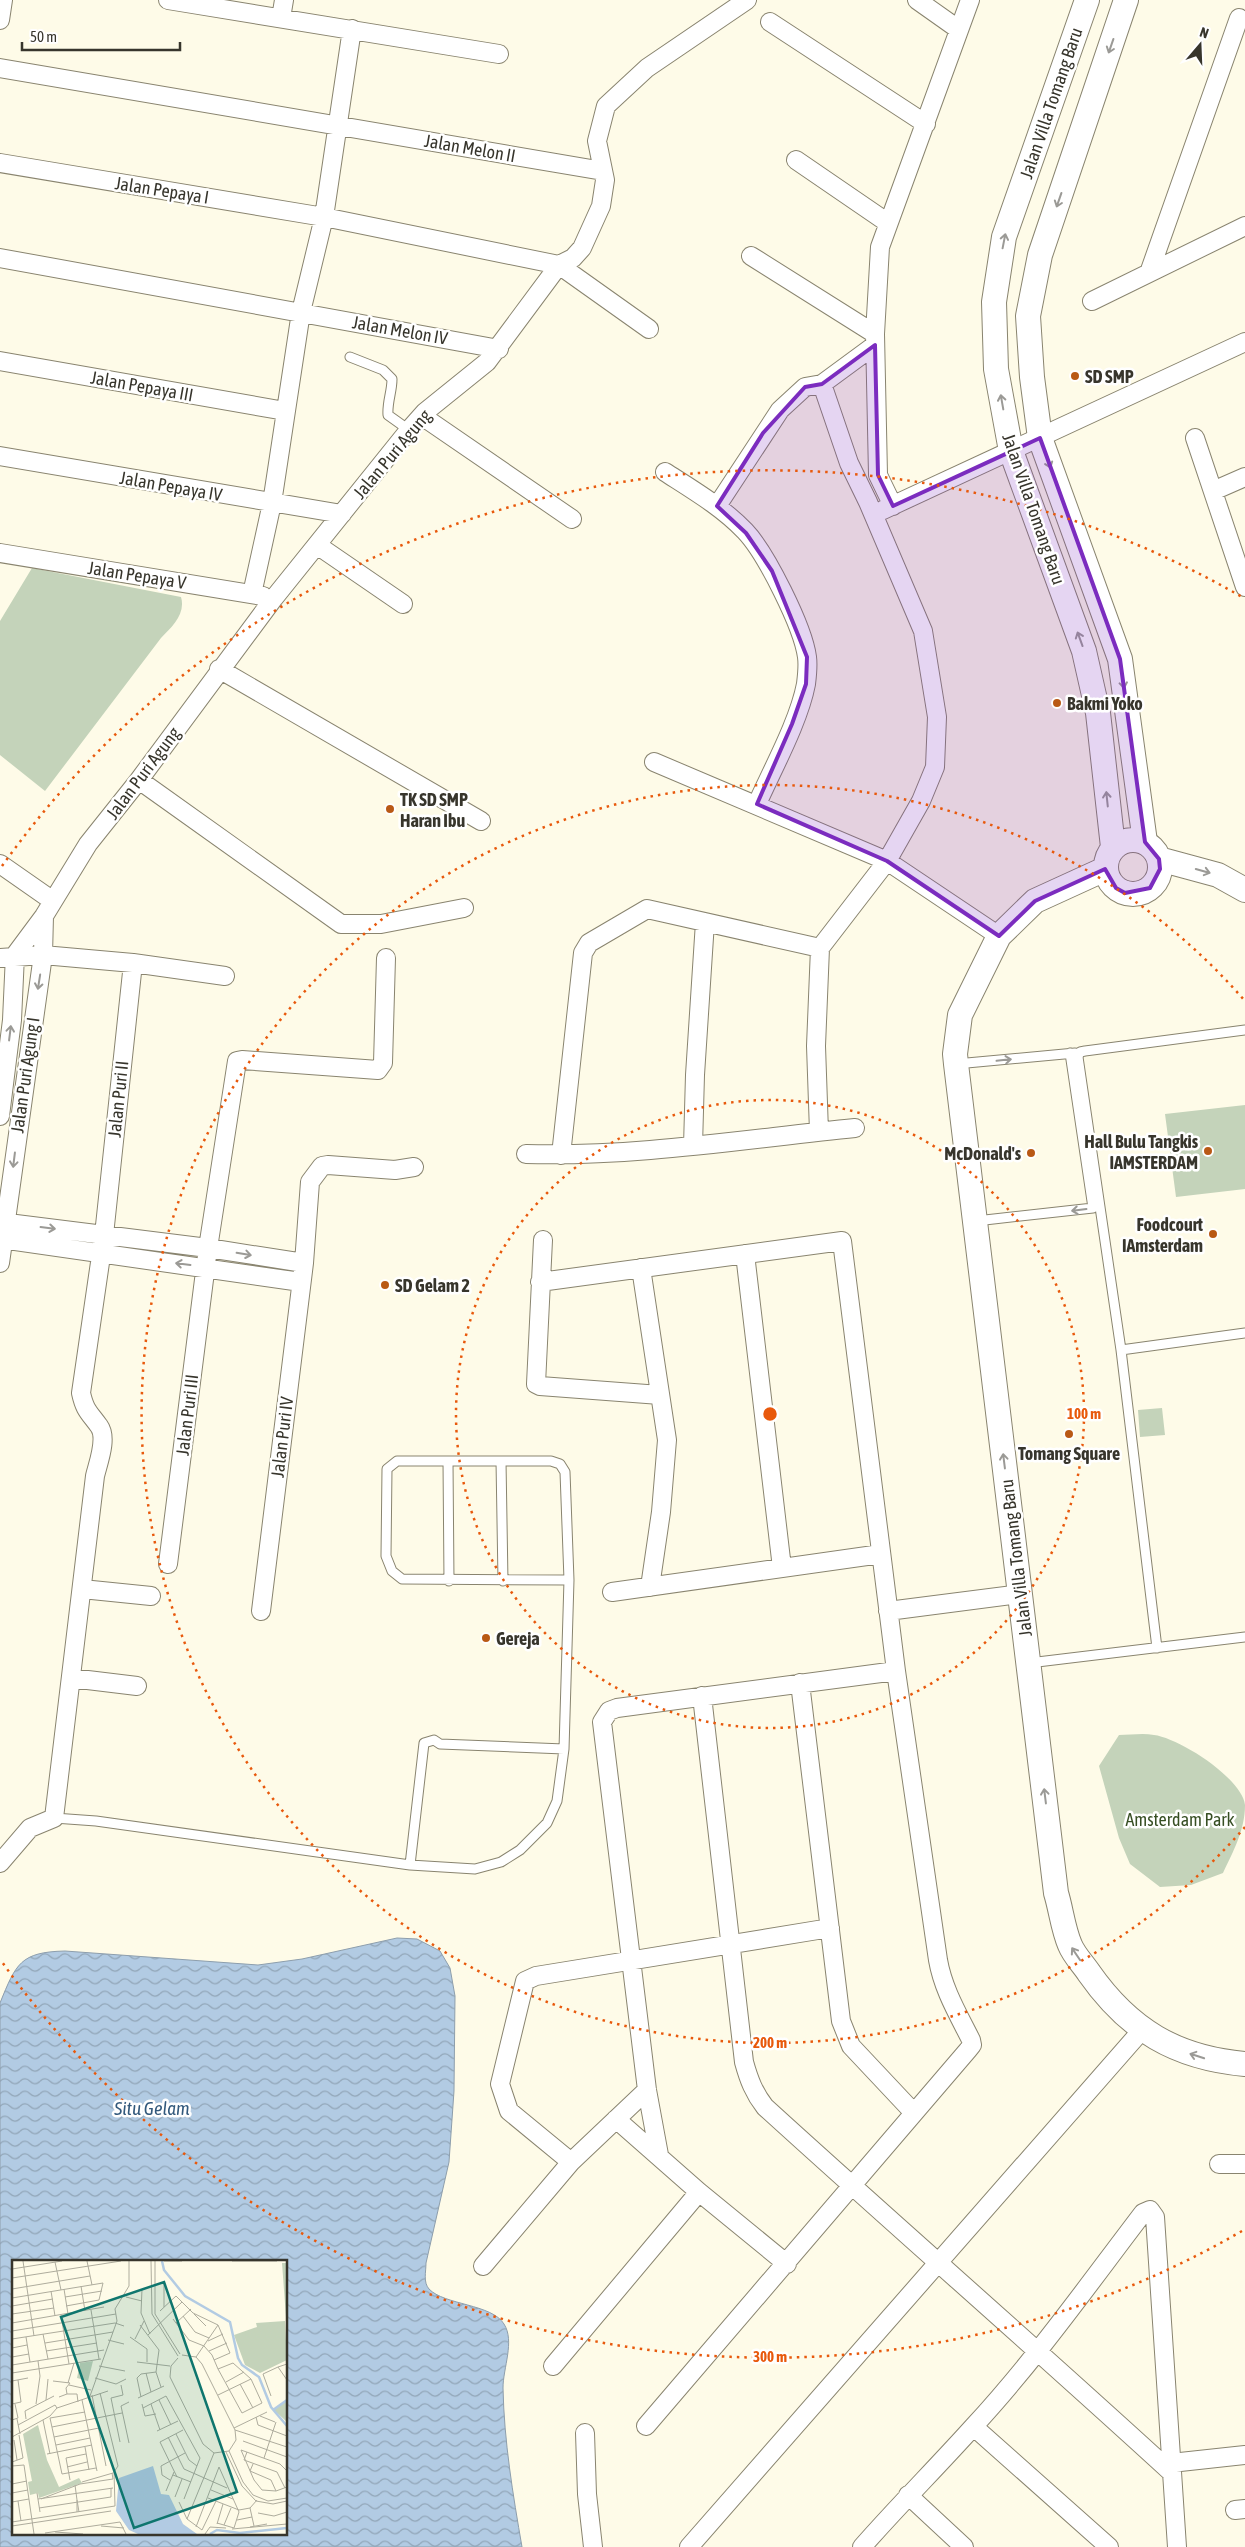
<svg xmlns="http://www.w3.org/2000/svg" width="1245" height="2547" viewBox="0 0 1245 2547" font-family="'Asap Condensed',sans-serif">
<defs>
<pattern id="water-waves" width="16" height="10" patternUnits="userSpaceOnUse" patternTransform="scale(1.25)"><rect width="16" height="10" fill="#b2cbe3"/><path d="M0 5q4-4 8 0t8 0" fill="none" stroke="#92a6b8"/></pattern>
</defs>
<rect width="100%" height="100%" fill="#fefbe8"/>
<path fill="#c4d3ba" d="M32 568 181 597C186 614 172 627 161 638L45 791 0 755V621Z
M1245 1105V1189L1176 1197 1165 1114Z
M1162 1408 1165 1435 1140 1437 1138 1410Z
M1119 1735C1130 1735 1143 1733 1154 1735 1179 1738 1242 1778 1245 1805 1245 1830 1233 1852 1223 1873L1191 1885 1160 1887 1130 1864 1119 1838 1099 1766Z"/>
<path fill="url(#water-waves)" stroke="#8d9eac" fill-rule="evenodd" d="M397 1938 417 1939 440 1951 450 1968 455 1996 454 2091 449 2162 426 2263C426 2272 423 2282 429 2289 444 2305 492 2304 504 2324 515 2341 503 2368 503 2388 504 2441 513 2495 522 2547H0V2003C16 1964 20 1952 65 1951L258 1965 302 1959ZM14 2261H286V2533H14Z"/>
<g fill="none" stroke-linecap="round" stroke-linejoin="round">
<g stroke="#89846f" stroke-width="11">
<path id="lane" d="M350 357 383 370 392 379C392 392 387 402 388 415L409 430
M956 1064 1075 1053
M976 1221 1093 1208 1070 1053
M1121 1350 1245 1333
M448 1461 449 1581
M501 1461 503 1581
M1157 1648 1121 1350 1078 1057 1080 1052 1085 1051 1245 1030
M1029 1663 1245 1637
M54 1818 96 1821 410 1865 475 1869 501 1862 520 1850 547 1823 557 1801 564 1749 569 1580 565 1472 560 1464 551 1461H397L387 1469 386 1556 392 1571 402 1579 569 1580
M410 1865 424 1743 434 1740 440 1744 564 1749"/>
</g>
<g stroke="#89846f" stroke-width="20">
<path id="street" d="M168 0 499 54
M917 0 958 29
M281 18 284 0
M0 20 3 0
M770 22 926 124
M0 68 603 171
M796 160 888 223
M0 163 324 217 559 265 649 329
M751 256 875 334
M0 258 499 349
M1149 273 1239 18
M1092 301 1245 226
M0 361 285 411
M422 416 572 519
M1195 438 1245 587
M0 456 342 514
M665 472C693 490 722 507 745 531 766 553 803 627 807 657 808 664 807 676 806 684 799 721 773 768 757 804
M1213 491 1245 477
M717 506 780 410 805 387 822 384 875 345
M893 506 878 475 875 334 880 247 970 0
M883 510 1245 342
M317 545 403 604
M0 553 263 596
M252 594 272 503 301 312 324 217 352 29
M219 669 481 821
M654 762 887 861 999 936
M139 780 341 924H381L464 908
M0 864 53 901
M15 955 44 916 88 844 139 780 274 598 409 430 425 412 487 362 559 265 573 258 582 248 601 206 605 180 597 141 606 106 647 68 747 0
M0 958 43 955 133 963 225 976
M0 1116 12 1020 15 955
M819 1132 816 1046 820 948 887 861 921 801 935 767 937 717 923 631 868 502 849 463 822 384
M693 1146 695 1075 705 922
M526 1154C636 1157 746 1139 855 1128
M561 1155 583 953 589 943 647 909 820 948
M0 1222 208 1248 304 1263
M0 1239 301 1282
M543 1240 536 1384 540 1386 660 1395
M745 1254 782 1568
M0 1263 43 955 44 916
M641 1268 667 1440 661 1512 650 1587
M540 1282 842 1241 896 1671 938 1960C943 1989 958 2014 971 2040L972 2045 968 2050 646 2426
M168 1564 208 1248 237 1061 242 1060 378 1070 383 1063 386 958
M82 1589 151 1596
M612 1592 881 1554
M261 1611 304 1263 310 1182 322 1166 328 1165 395 1170 414 1167
M888 1611 1020 1594
M71 1678 137 1686
M800 1683 841 2021 851 2046 914 2113
M702 1696 744 2062C749 2080 754 2093 765 2107 900 2230 1038 2350 1172 2473
M0 1863 30 1828 54 1818 95 1476C98 1463 108 1438 99 1426 89 1412 85 1411 81 1393L104 1235 133 963
M616 2119 699 2192 787 2264
M659 2155 647 2090 602 1722 609 1711 617 1708 896 1671
M571 2162 509 2111 500 2084 525 1981 536 1976 830 1928
M1219 2164H1245
M483 2266 571 2162 647 2090
M553 2366 699 2192
M974 2427 1109 2547
M585 2433 587 2494 593 2547
M1171 2463 1245 2455
M908 2495 964 2547
M1235 2510 1245 2509
M689 2547 1142 2030
M862 2547C898 2506 937 2467 973 2427 1035 2360 1088 2285 1143 2213L1150 2210 1155 2217 1177 2547"/>
</g>
<g stroke="#89846f" stroke-width="26">
<path id="secondary" d="M1087 0 1004 237 994 302 996 369 1011 451 1084 651 1098 713 1113 847
M1126 0 1040 255 1028 316 1032 377 1040 438 1120 659 1145 842
M1106 867a27 27 0 1 1 54 0a27 27 0 1 1-54 0Z
M1159 859 1218 875 1245 890
M1105 869 1035 901 999 936 960 1015 955 1054 956 1064 1056 1893C1061 1909 1063 1929 1070 1945 1074 1955 1083 1964 1089 1973 1129 2030 1176 2058 1245 2064"/>
</g>
<use href="#lane" stroke="#fff" stroke-width="9"/>
<use href="#street" stroke="#fff" stroke-width="18"/>
<use href="#secondary" stroke="#fff" stroke-width="24"/>
</g>
<defs><path id="oneway-shaft" d="M-6 0H5M1.5-3L5.5 0L1.5 3" fill="none" stroke-width="1.6" stroke-linecap="round" stroke-linejoin="round" transform="scale(1.25)"/></defs>
<g stroke="#9b9a96">
<use href="#oneway-shaft" transform="translate(1111 46) rotate(109)"/>
<use href="#oneway-shaft" transform="translate(1059 200) rotate(109)"/>
<use href="#oneway-shaft" transform="translate(1004 241) rotate(-79)"/>
<use href="#oneway-shaft" transform="translate(1002 402) rotate(-100)"/>
<use href="#oneway-shaft" transform="translate(1048 461) rotate(70)"/>
<use href="#oneway-shaft" transform="translate(1080 639) rotate(-110)"/>
<use href="#oneway-shaft" transform="translate(1123 681) rotate(82)"/>
<use href="#oneway-shaft" transform="translate(1107 799) rotate(-96)"/>
<use href="#oneway-shaft" transform="translate(1203 871) rotate(16)"/>
<use href="#oneway-shaft" transform="translate(39 982) rotate(99)"/>
<use href="#oneway-shaft" transform="translate(10 1033) rotate(-83)"/>
<use href="#oneway-shaft" transform="translate(1004 1060) rotate(-6)"/>
<use href="#oneway-shaft" transform="translate(14 1160) rotate(97)"/>
<use href="#oneway-shaft" transform="translate(1079 1210) rotate(173)"/>
<use href="#oneway-shaft" transform="translate(48 1228) rotate(7)"/>
<use href="#oneway-shaft" transform="translate(244 1254) rotate(9)"/>
<use href="#oneway-shaft" transform="translate(183 1264) rotate(-173)"/>
<use href="#oneway-shaft" transform="translate(1004 1461) rotate(-97)"/>
<use href="#oneway-shaft" transform="translate(1045 1796) rotate(-97)"/>
<use href="#oneway-shaft" transform="translate(1076 1954) rotate(-124)"/>
<use href="#oneway-shaft" transform="translate(1197 2056) rotate(-162)"/>
</g>
<path fill="#7b2cbf" fill-opacity="0.2" stroke="#7b2cbf" stroke-width="4" stroke-linejoin="round" d="M875 345 878 475 893 506 1040 438 1120 659 1145 842 1159 859 1160 869 1150 888 1125 893 1116 888 1105 869 1035 901 999 936 887 861 757 804 792 724 806 684 807 657 772 571 746 533 717 506 763 433 805 387 822 384Z"/>
<g fill="none" stroke="#e8590c" stroke-width="2.5" stroke-dasharray="2.5 5">
<circle cx="770" cy="1414" r="314"/>
<path d="M1245 1827A629 629 0 1 1 1245 1001"/>
<path d="M1242 2231A943 943 0 0 1 2 1962M2 866A943 943 0 0 1 1242 597"/>
</g>
<g fill="#b95915" stroke="#fff" stroke-width="2">
<circle cx="1075" cy="376" r="5"/>
<circle cx="1057" cy="703" r="5"/>
<circle cx="390" cy="809" r="5"/>
<circle cx="1208" cy="1151" r="5"/>
<circle cx="1031" cy="1153" r="5"/>
<circle cx="1213" cy="1234" r="5"/>
<circle cx="385" cy="1285" r="5"/>
<circle cx="1069" cy="1434" r="5"/>
<circle cx="486" cy="1638" r="5"/>
</g>
<g text-anchor="middle" dominant-baseline="central" stroke-width="5" stroke-linejoin="round" paint-order="stroke">
<g font-size="18" fill="#37352c" stroke="#fff">
<text transform="translate(1051 103) rotate(-71)">Jalan Villa Tomang Baru</text>
<text transform="translate(470 148) rotate(10)">Jalan Melon II</text>
<text transform="translate(162 190) rotate(9)">Jalan Pepaya I</text>
<text transform="translate(400 330) rotate(10)">Jalan Melon IV</text>
<text transform="translate(142 386) rotate(10)">Jalan Pepaya III</text>
<text transform="translate(392 454) rotate(-50)">Jalan Puri Agung</text>
<text transform="translate(171 486) rotate(10)">Jalan Pepaya IV</text>
<text transform="translate(1034 509) rotate(71)">Jalan Villa Tomang Baru</text>
<text transform="translate(137 575) rotate(9)">Jalan Pepaya V</text>
<text transform="translate(143 773) rotate(-53)">Jalan Puri Agung</text>
<text transform="translate(25 1075) rotate(-82)">Jalan Puri Agung I</text>
<text transform="translate(118 1099) rotate(-84)">Jalan Puri II</text>
<text transform="translate(187 1415) rotate(-83)">Jalan Puri III</text>
<text transform="translate(282 1437) rotate(-83)">Jalan Puri IV</text>
<text transform="translate(1016 1558) rotate(-97)">Jalan Villa Tomang Baru</text>
</g>
<g font-size="18" font-weight="bold" fill="#37352c" stroke="#fff" text-anchor="start">
<text x="1085" y="376">SD SMP</text>
<text x="1067" y="703">Bakmi Yoko</text>
<text x="400" y="799">TK SD SMP<tspan x="400" dy="21">Haran Ibu</tspan></text>
<text x="1198" y="1141" text-anchor="end">Hall Bulu Tangkis<tspan x="1198" dy="21">IAMSTERDAM</tspan></text>
<text x="1021" y="1153" text-anchor="end">McDonald's</text>
<text x="1203" y="1224" text-anchor="end">Foodcourt<tspan x="1203" dy="21">IAmsterdam</tspan></text>
<text x="395" y="1285">SD Gelam 2</text>
<text x="1069" y="1453" text-anchor="middle">Tomang Square</text>
<text x="496" y="1638">Gereja</text>
</g>
<g font-size="18" fill="#374f24" stroke="#fff">
<text x="1180" y="1819">Amsterdam Park</text>
</g>
<g font-size="19" font-style="italic" fill="#32597c" stroke="#fff">
<text x="152" y="2108">Situ Gelam</text>
</g>
</g>
<g transform="translate(12 2260)">
<rect width="275" height="275" fill="#fefbe8"/>
<path d="M270 3H275V57H274ZM273 61 275 100 248 113 233 105 222 75 245 67 244 63ZM275 140V162L262 150ZM26 165 35 200 47 227 67 218 70 223 27 238 26 233 18 235 16 222 20 221 11 174Z" fill="#c4d3ba"/>
<path d="M81 101 76 121 65 118 68 103Z" fill="#c4d3ba"/>
<path d="M141 206 149 234 157 235 171 264 185 274H126L117 270 104 251 107 218Z" fill="#b2cbe3"/>
<path fill="none" stroke="#b2cbe3" stroke-width="2.5" d="M150 1 152 10 173 36 218 62 226 98 230 105 247 117 259 147 275 166M261 150 275 140M198 274 205 270 228 273 275 268"/>
<path fill="none" stroke="#aeac9d" stroke-width="1" d="M11 1 22 76M75 1 80 25M139 1 140 54 166 96M143 1V54L168 94M152 1H170M220 1H265M43 2 49 30M0 9 50 1M0 18 109 1M69 26 73 51M0 29 78 16M52 29 56 54M130 29 129 53 138 74M39 31 43 56M53 37 90 31M114 37 130 41M0 38 91 23 87 40 54 46M0 46 41 39M152 47V23M79 50 87 99M148 51 164 36 181 53 206 65 218 93 202 100M0 54 42 48M182 54 194 66M49 55 57 104M171 56 183 72 197 78M161 59 177 80 192 86 200 95 206 109 230 153 250 143 239 119 221 103 206 109M0 63 92 47M164 63 179 49M128 65 147 90 144 112 149 127M0 71 104 54M31 74 36 99M136 75 170 42M14 77 18 102M118 77 135 89V102M0 79 103 63 112 66M123 79 132 61M96 80 112 84M196 81 211 74M33 83 101 72M0 88 15 85M34 91 85 83M197 91 215 83M0 97 17 94M184 97 206 65M166 98 159 106 158 117 191 184 202 193 217 191 224 180 223 170 190 104 184 97 170 95M125 102 158 106M275 104 266 107 275 120M0 105 92 90M87 106 113 111M0 113 89 99M134 113 139 132M83 118 104 124 114 119M0 121 16 118M41 121 58 123 54 128 55 134 47 137M214 122 232 112M56 123 62 103M228 124 241 148M57 125 79 130M55 134H65L66 142M80 135 94 206M206 135 239 119M78 136 105 61 103 49 117 26V1M259 136 251 114 266 107M129 137 125 118 129 114 144 112M126 138 152 126M34 140 36 119M70 140 85 211M147 140 159 165M0 144 9 142 6 120M24 144 28 116 26 101M130 144 133 156 144 154M139 144 148 170M131 148 154 136 188 198 172 239M248 156 263 162M244 157 246 165 275 176M38 158 50 214 84 208M38 158 73 152M5 159 8 174M14 159 13 151 42 136M0 160 6 158 3 144M31 160 38 194M6 165 43 145 45 148 96 131M40 167 110 153M222 168 255 152M223 170 275 187M145 171 166 161M164 174 177 200 185 206M0 177 38 156 45 148M42 177 87 168M156 177 172 209 215 228M2 180 5 200M231 181 275 197M108 182 99 138 111 135 109 125M117 183 109 146 117 142M44 185 78 178M73 187 77 210M229 190 242 220 250 230 264 231 275 227M229 190 268 204 275 211M217 191 231 222 241 235 256 241 275 238M214 192 230 226 244 241 261 244 275 241M235 192 232 200 265 212 273 228M35 194 80 185M252 198 264 162M0 202 11 198 7 175M241 204 238 211 259 220 264 231M0 206 12 205 22 274M55 207 75 202M161 215 179 222M165 217 148 182 171 170M58 220 54 198 74 194M158 220 150 215 149 206 173 193M70 222 101 213M0 224 15 221M63 225 65 240M199 230 221 239M154 231 162 212M0 233 16 230M25 233 28 252M163 237 170 219M196 238 227 250 238 248 245 240M26 239 101 228M29 239 68 224 101 219 100 213M6 241 9 261M0 242 17 239M167 242 175 259 190 270 204 241M27 248 99 237V228M238 248 242 266M65 252V240L67 252M246 253 262 256 275 252M175 259 202 193M225 260 240 257M0 262 103 246 102 212 106 206 88 133M205 264 211 244M212 265 219 248M0 266 99 251M89 266 112 268M184 267 207 207 227 252 222 268 205 263M238 267 255 264M220 269 275 264M43 272 71 274M33 273 108 262 114 274M193 274 198 267 214 268"/>
<path fill="#0f766e" fill-opacity="0.15" stroke="#0f766e" stroke-width="2.5" d="M152 22 225 232 122 268 49 57Z"/>
<rect width="275" height="275" fill="none" stroke="#37352c" stroke-width="2.5"/>
</g>
<circle cx="770" cy="1414" r="8" fill="#e8590c" stroke="#fff" stroke-width="2.5"/>
<g font-size="15" text-anchor="middle" font-weight="bold" fill="#e8590c" stroke="#fff" stroke-width="5" stroke-linejoin="round" paint-order="stroke">
<text x="1084" y="1419">100 m</text>
<text x="770" y="2048">200 m</text>
<text x="770" y="2362">300 m</text>
</g>
<g transform="translate(1200 45) rotate(19)" stroke="#ffffff" stroke-width="4" paint-order="stroke">
<path d="M0-4L9 19L0 12L-9 19Z" fill="#37352c"/>
<text y="-8" font-size="14" font-weight="bold" text-anchor="middle" fill="#37352c">N</text>
</g>
<path d="M22 42v8h158v-8" fill="none" stroke="#37352c" stroke-width="2.5"/>
<text x="30" y="42" font-size="15" fill="#37352c" stroke="#ffffff" stroke-width="4" paint-order="stroke">50 m</text>
</svg>
